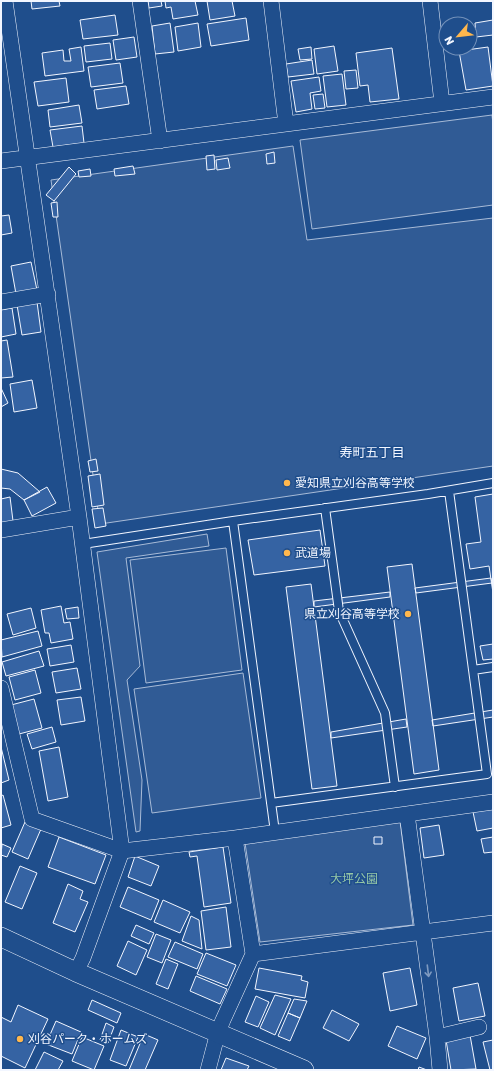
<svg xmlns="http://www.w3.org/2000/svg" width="494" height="1071" viewBox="0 0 494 1071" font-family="Rubik,'Noto Sans JP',sans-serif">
<rect width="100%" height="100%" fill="#1f4e8c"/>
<path fill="#305b95" stroke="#a8bbd7" d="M492 115 493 124V205L312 229 300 140Z
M293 146 307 240 493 218V466L100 524 51 180Z
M207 534 209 546 126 558 140 666 127 680 142 780 140 831 136 832 97 552Z
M226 548 242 670 146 683 130 560Z
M243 673 261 798 152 813 134 689Z
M400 821 413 925 260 942 245 843Z"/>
<path fill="#3563a3" stroke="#f2f6ff" d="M31 1H59L60 6 32 9Z
M148 1H161L162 6 149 8Z
M165 1H195L198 15 173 19 171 7 166 8Z
M207 1H232L235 16 210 20Z
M115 15 118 35 83 39 80 20Z
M246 18 249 40 211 46 207 24Z
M493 20V35L476 37 475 23Z
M170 23 174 52 155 54 152 26Z
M198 23 201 47 178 51 175 27Z
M472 23 475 44H470V24H463Z
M134 37 137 57 116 60 113 40Z
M110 43 112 59 86 62 84 46Z
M334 46 338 71 317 74 314 49Z
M81 47 84 71 45 76 42 53 63 50 64 61H71L69 49Z
M311 47 312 59 300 60 298 49Z
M488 47 493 86 466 90 459 51Z
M392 48 399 99 370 102 368 85 360 86 356 53Z
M312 60 314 74 288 77 286 64Z
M120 63 123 83 91 87 88 67Z
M356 70 358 88 346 89 344 71Z
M342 74 346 105 327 107 323 76Z
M319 77 321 91 310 93 312 109 296 112 291 81Z
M66 78 69 102 38 106 34 82Z
M126 86 129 104 97 109 94 90Z
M323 94 325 108 315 109 313 95Z
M79 105 82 123 50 127 48 110Z
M82 126 84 143 53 147 50 130Z
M274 152 275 163 267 164 266 154Z
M214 155 215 169 207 170 206 156Z
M228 158 230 168 217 170 216 160Z
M133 166 135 174 115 176 114 169Z
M69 167 76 174 54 201 46 195Z
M90 169 91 176 79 177 78 171Z
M57 202 58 217H53L51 203Z
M9 215 12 233 1 235V216Z
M31 262 37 290 16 294 11 266Z
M37 302 41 332 22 335 17 305Z
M12 308 16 334 1 337V310Z
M7 340 13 377 1 378V341Z
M32 380 37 408 14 412 10 384Z
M1 388 8 403 1 407Z
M96 459 98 471 90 472 88 461Z
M1 469 18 473 40 492 24 500 10 489 1 488Z
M100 474 104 505 92 507 88 476Z
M47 487 56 503 32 516 24 500Z
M493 494V593L489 566 470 569 466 544 481 542 475 497Z
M10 497 13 521 1 523V499Z
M103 508 106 526 95 528 92 509Z
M320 530 325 566 254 575 248 540Z
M412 564 439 770 414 774 387 567Z
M491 578 492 583 416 593 415 588Z
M311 584 337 786 312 789 286 587Z
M390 592V597L314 607V601Z
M61 606 64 623 70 622 73 639 51 643 49 633H45L41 610Z
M78 607 79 618 67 619 65 609Z
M31 608 36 628 13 635 7 614Z
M38 631 42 646 2 657 1 640Z
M493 644V659L483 660 480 646Z
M71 645 74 662 50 666 47 649Z
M39 651 44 666 6 676 2 662Z
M77 668 81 689 56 693 52 672Z
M35 670 41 693 15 700 9 677Z
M81 697 85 721 61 725 57 700Z
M34 699 42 728 19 734 11 705Z
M493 710V717L433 726 432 720Z
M406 719 407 727 331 738V732Z
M52 727 56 742 32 749 27 734Z
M1 747 9 780 1 783Z
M59 747 68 797 48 801 39 751Z
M3 795 11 825 1 828V796Z
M493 809V828L477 831 473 812Z
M25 822 41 829 28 859 12 852Z
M439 825 444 855 424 858 420 828Z
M59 837 106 855 95 884 48 867Z
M374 837H382V844H374Z
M493 837V852L484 853 481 839Z
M2 844 11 848 7 857 1 855Z
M223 847 231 903 204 907 197 856 190 857 189 852Z
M135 856 159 866 151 886 128 877Z
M20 866 37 873 22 909 5 902Z
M68 884 83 891 80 899 88 902 75 932 53 923Z
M128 887 159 900 151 920 120 907Z
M163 900 190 912 180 933 154 922Z
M226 907 231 947 206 950 201 911Z
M191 916 199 920 202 949 182 941Z
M136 925 154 933 149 944 131 936Z
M156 934 171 940 162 963 147 957Z
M128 941 147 950 136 975 117 966Z
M175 942 203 954 197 969 168 957Z
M206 953 236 965 227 986 197 974Z
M166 959 178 964 168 989 156 984Z
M259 968 302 976 301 980 308 982 305 998 255 989Z
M410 968 417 1005 390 1011 383 973Z
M196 976 227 989 220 1004 190 991Z
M478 983 485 1016 459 1021 453 988Z
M275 995 291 999 275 1035 260 1028Z
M256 996 269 1002 258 1027 245 1022Z
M294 999 307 1001 300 1018 288 1013Z
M92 1000 121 1013 117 1023 88 1010Z
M18 1005 48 1019 25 1068 1 1056V1017L11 1022Z
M332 1010 359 1024 349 1041 323 1028Z
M288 1013 300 1018 290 1041 278 1036Z
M56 1021 81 1032 72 1054 46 1044Z
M106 1023 114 1027 108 1043 100 1040Z
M397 1026 426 1038 417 1059 388 1046Z
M121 1030 138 1037 126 1066 110 1060Z
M144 1034 158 1040 145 1070H129Z
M470 1035 476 1069 451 1070 446 1040Z
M82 1037 104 1046 94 1070 72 1061Z
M493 1040V1070H490L483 1042Z
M44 1052 63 1061 58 1070H35Z
M226 1058 249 1066 247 1070H221Z
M419 1067 427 1070H418Z"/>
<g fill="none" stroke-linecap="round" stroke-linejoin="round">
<g stroke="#f2f6ff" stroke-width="10">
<path id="service" d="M325 508 339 611 385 713 395 787
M233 521 275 832
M83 544 233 521 428 494 493 483
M473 670 493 667
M271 803 487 774 449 491"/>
</g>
<g stroke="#f2f6ff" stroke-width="16">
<path id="minor" d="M5 1 79 517 122 851 83 958 76 972
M140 1 160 141
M271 1 286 124
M430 1 442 103
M1 161 493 97
M1 302 48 294
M1 530 79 517
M1 688 32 819 122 851 235 838 493 802
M407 814 437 1037 440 1070
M253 954 493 923
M437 1037 479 1027
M208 1070 218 1032 223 1020 253 954 235 838"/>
</g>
<g stroke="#f2f6ff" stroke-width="20">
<path id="tertiary" d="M1 937 76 972 304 1070"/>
</g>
<use href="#service" stroke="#1f4e8c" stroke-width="8"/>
<use href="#minor" stroke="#1f4e8c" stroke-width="15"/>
<use href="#tertiary" stroke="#1f4e8c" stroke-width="19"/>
</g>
<defs><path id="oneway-shaft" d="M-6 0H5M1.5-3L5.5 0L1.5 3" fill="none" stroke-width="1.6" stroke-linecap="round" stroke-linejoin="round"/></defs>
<use stroke="#7e9ac0" href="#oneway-shaft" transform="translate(428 971) rotate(83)"/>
<g fill="#ffb74d" stroke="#1f4e8c" stroke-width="1.5">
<circle cx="287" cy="483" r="4"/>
<circle cx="287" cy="553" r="4"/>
<circle cx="408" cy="614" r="4"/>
<circle cx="20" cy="1039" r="4"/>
</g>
<g text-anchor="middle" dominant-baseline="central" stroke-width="3" stroke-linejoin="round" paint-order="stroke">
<g font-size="12" fill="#f2f6ff" stroke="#1f4e8c" text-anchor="start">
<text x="295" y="483">愛知県立刈谷高等学校</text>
<text x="295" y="553">武道場</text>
<text x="400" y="614" text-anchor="end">県立刈谷高等学校</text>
<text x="28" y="1039">刈谷パーク・ホームズ</text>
</g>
<g font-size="12" fill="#97c8a6" stroke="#1f4e8c">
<text x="354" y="879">大坪公園</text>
</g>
<g font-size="13" fill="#f2f6ff" stroke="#1f4e8c">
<text x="372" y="452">寿町五丁目</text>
</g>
</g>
<rect width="494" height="1071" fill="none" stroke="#f2f6ff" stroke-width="4"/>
<g transform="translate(458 36) rotate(242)"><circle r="19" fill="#1f4e8c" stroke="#7391ba"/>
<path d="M0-3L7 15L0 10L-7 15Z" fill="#ffb74d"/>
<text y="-6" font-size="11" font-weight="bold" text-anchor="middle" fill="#f2f6ff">N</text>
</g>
</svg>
